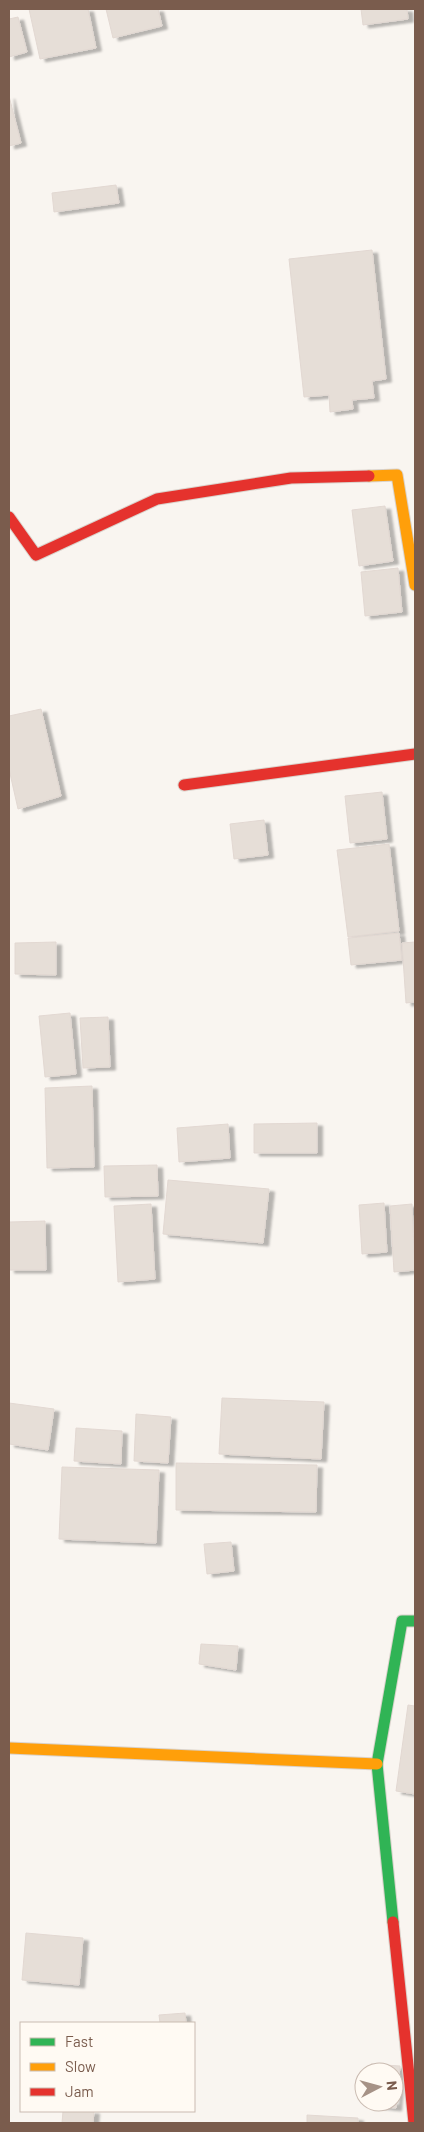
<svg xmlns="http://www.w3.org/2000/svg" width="424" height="2132" viewBox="0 0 424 2132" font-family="Barlow,sans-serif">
<defs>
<filter id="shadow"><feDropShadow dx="5.5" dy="3" stdDeviation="1" flood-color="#0004"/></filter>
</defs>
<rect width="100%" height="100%" fill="#f9f5f0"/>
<path fill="#e6ded7" stroke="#e2d8d2" filter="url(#shadow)" d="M29 9H88L96 48 40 59Z
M106 9H158L162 26 113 38Z
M361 9H407L408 19 363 25Z
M18 17 27 52 9 57V19Z
M9 96 21 143 9 146Z
M116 185 119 203 54 212 52 193Z
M372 250 386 379 372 381 374 398 352 400 353 409 330 412 329 395 304 397 289 259Z
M385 506 393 561 359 566 352 510Z
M398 568 402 612 365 616 361 572Z
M41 709 61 796 18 809 9 769V716Z
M382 792 387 839 350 843 345 796Z
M264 820 268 855 234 859 230 824Z
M389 844 399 931 348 937 337 850Z
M399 933 402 960 351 965 348 938Z
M56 942V975L15 974V943Z
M415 942V1002L406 1003 402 943Z
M70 1013 76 1074 45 1077 39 1016Z
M108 1017 110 1067 83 1068 80 1018Z
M92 1086 94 1167 47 1168 45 1088Z
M317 1123V1153H254V1124Z
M228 1124 230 1158 179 1162 177 1128Z
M157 1165 158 1196 105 1197 104 1166Z
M168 1180 269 1189 263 1243 163 1234Z
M384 1203 387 1252 362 1254 359 1205Z
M151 1204 155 1279 118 1282 114 1206Z
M412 1204 415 1270 394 1272 390 1206Z
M45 1221 46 1270H9V1222Z
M222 1398 324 1402 321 1459 219 1454Z
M9 1403 54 1409 48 1450 9 1444Z
M136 1414 171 1417 168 1463 134 1461Z
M76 1428 122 1431 121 1464 74 1461Z
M176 1463 317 1465 316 1512 176 1510Z
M62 1467 159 1470 156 1543 59 1539Z
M231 1542 234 1571 207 1574 204 1544Z
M201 1644 238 1646 236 1670 199 1664Z
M408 1705 415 1706V1794L396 1791Z
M26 1933 83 1938 79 1985 22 1980Z
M185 2013 186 2023H160L159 2015Z
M371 2064 400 2066 396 2108 368 2105V2102H394V2072H370Z
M63 2111H94L93 2123H62Z
M307 2115 358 2118V2123H307Z"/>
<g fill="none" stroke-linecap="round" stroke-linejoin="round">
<g stroke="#d9d2cb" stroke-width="13">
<path id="fast" d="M393 1922 377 1764 402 1621H415"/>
</g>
<g stroke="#d9d2cb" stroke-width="13">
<path id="slow" d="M369 476 397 475 415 585
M9 1748 377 1764"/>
</g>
<g stroke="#d9d2cb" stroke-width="13">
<path id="jam" d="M9 517 36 555 157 499 291 478 369 476
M184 785 415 754
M393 1922 414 2123"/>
</g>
<use href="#fast" stroke="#30b455" stroke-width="11"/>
<use href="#slow" stroke="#ff9f0a" stroke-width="11"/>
<use href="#jam" stroke="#e5322d" stroke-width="11"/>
</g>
<rect width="424" height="2132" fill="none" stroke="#7a5c4d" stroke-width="20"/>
<rect x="20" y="2022" width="175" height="90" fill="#fffaf3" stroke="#cabbb1"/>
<rect x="30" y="2038" width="25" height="8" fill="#30b455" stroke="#cabbb1"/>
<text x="65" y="2047" font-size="15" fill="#7a5c4d">Fast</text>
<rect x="30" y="2063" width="25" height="8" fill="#ff9f0a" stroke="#cabbb1"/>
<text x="65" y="2072" font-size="15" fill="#7a5c4d">Slow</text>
<rect x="30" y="2088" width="25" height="8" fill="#e5322d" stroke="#cabbb1"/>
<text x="65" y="2097" font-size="15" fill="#7a5c4d">Jam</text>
<g transform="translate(379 2087) rotate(84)"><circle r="24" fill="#fffaf3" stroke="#cabbb1"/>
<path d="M0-4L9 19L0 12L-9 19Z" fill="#a69286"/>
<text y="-8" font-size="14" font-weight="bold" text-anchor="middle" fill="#7a5c4d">N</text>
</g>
</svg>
